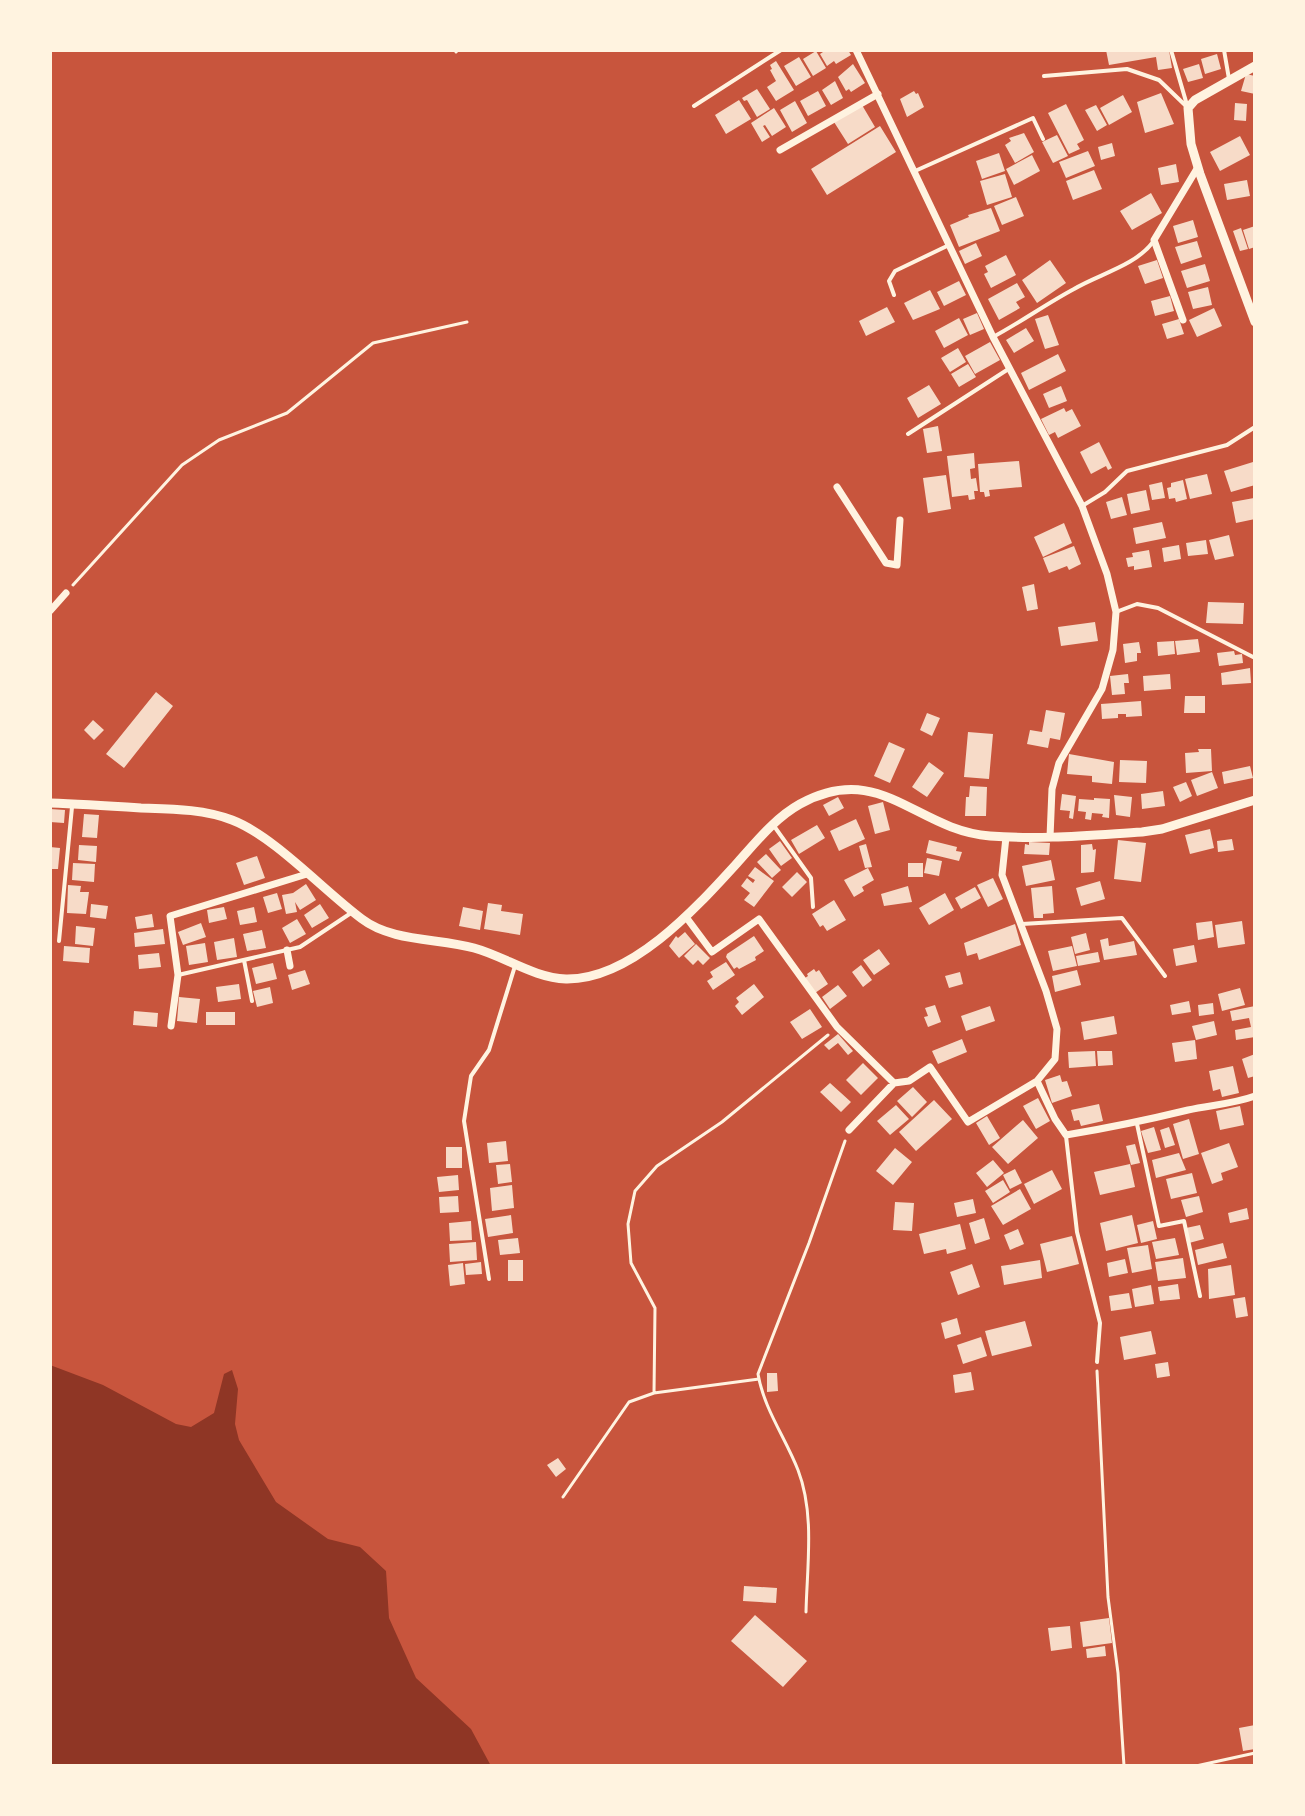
<svg xmlns="http://www.w3.org/2000/svg" width="1305" height="1816" viewBox="0 0 1305 1816" font-family="'Golos Text',sans-serif">
<rect width="100%" height="100%" fill="#c8553d"/>
<path fill="#8f3625" d="M50 1365 103 1385 176 1424 191 1427 214 1413 224 1374 232 1370 238 1389 235 1424 239 1440 276 1502 328 1539 360 1547 386 1571 389 1618 416 1678 471 1729 491 1766H50Z"/>
<path fill="#f7dbc8" d="M826 50H848L851 55 836 64 834 61 827 66 820 54Z
M1106 50H1169L1172 68 1158 70 1156 57 1109 65Z
M816 51 826 68 813 76 803 59Z
M1217 54 1221 69 1205 74 1201 59Z
M799 57 811 77 796 86 784 66Z
M776 61 794 90 776 101 767 87 776 81 770 70 772 69 770 65Z
M853 64 865 83 851 92 849 89 846 91 838 77Z
M1199 64 1203 78 1188 82 1183 69Z
M1246 74 1255 76V94L1241 91Z
M835 81 843 98 831 105 822 90Z
M757 89 770 109 757 117 747 100 744 101 742 98Z
M818 91 826 106 808 116 800 101Z
M914 91 916 94 918 93 924 107 907 117 900 99Z
M1161 93 1174 124 1145 133 1137 102Z
M1123 95 1132 112 1109 125 1100 108Z
M739 100 751 119 726 134 715 115Z
M795 101 807 123 792 132 780 110Z
M1235 103 1247 104 1246 121 1234 120Z
M1066 104 1084 140 1077 144 1080 149 1069 154 1048 113Z
M862 105 875 127 848 144 834 122Z
M1096 105 1107 125 1097 131 1085 110Z
M774 108 786 127 772 136 765 125 763 126 770 137 762 142 751 123Z
M880 126 896 152 827 195 811 169Z
M1024 133 1034 152 1015 163 1005 145 1011 141 1009 138Z
M1057 135 1068 156 1053 163 1042 142Z
M1240 136 1250 155 1220 171 1210 152Z
M1112 143 1115 156 1101 160 1098 147Z
M1088 151 1095 166 1066 178 1059 162Z
M999 153 1005 171 982 179 976 161Z
M1032 155 1040 171 1014 185 1006 169Z
M1176 164 1179 182 1161 185 1158 168Z
M1094 170 1102 189 1073 200 1066 181Z
M1005 174 1012 197 987 205 980 181Z
M1247 180 1250 196 1227 200 1224 184Z
M1151 193 1162 213 1132 230 1120 211Z
M1016 197 1024 216 1002 225 994 206Z
M991 208 1000 231 959 247 950 225 969 217 968 215Z
M1193 220 1198 237 1178 243 1173 226Z
M1255 226V247L1249 249 1243 230Z
M1241 228 1248 249 1240 251 1233 231Z
M1197 241 1202 257 1181 264 1175 247Z
M976 243 982 256 965 264 959 251Z
M1006 255 1016 275 991 288 984 274 988 272 985 266Z
M1050 260 1066 283 1037 303 1022 280Z
M1157 260 1163 278 1145 284 1138 266Z
M1205 264 1210 281 1187 288 1181 271Z
M959 281 966 295 944 306 937 292Z
M1017 283 1025 297 1016 302 1020 308 999 320 988 299Z
M1208 287 1212 305 1193 309 1188 292Z
M930 290 940 309 913 320 904 303Z
M1170 296 1174 311 1155 316 1151 301Z
M887 307 895 322 866 336 859 321Z
M1214 308 1222 326 1197 337 1189 320Z
M977 313 984 329 970 335 963 319Z
M1048 315 1059 345 1045 349 1035 319Z
M959 318 968 335 944 348 935 331Z
M1179 319 1184 334 1167 339 1162 324Z
M1026 328 1034 341 1014 353 1006 340Z
M990 342 1000 360 975 374 965 356Z
M958 348 966 362 950 372 941 358Z
M1058 354 1066 371 1029 390 1021 373Z
M968 364 976 377 959 387 951 374Z
M929 385 941 404 918 418 907 398Z
M1061 386 1067 401 1049 408 1043 394Z
M1064 408 1066 412 1072 409 1081 426 1058 438 1055 432 1049 435 1041 419Z
M938 426 942 451 927 453 923 429Z
M1099 442 1112 468 1108 470 1106 466 1091 474 1080 452Z
M974 453 975 468 970 469 971 479 976 478 978 491H974L975 499 969 500 968 495 952 497 947 456Z
M1019 461 1022 487 989 490 990 496 985 497 984 492H980L978 464Z
M1253 462 1255 485 1231 492 1224 471Z
M1207 474 1212 494 1190 499 1185 479Z
M946 475 951 509 928 513 923 478Z
M1183 480 1187 499 1176 502 1175 498 1169 499 1167 488 1171 487V483Z
M1162 482 1165 498 1152 500 1149 485Z
M1146 490 1150 510 1131 514 1127 494Z
M1122 497 1127 515 1111 519 1106 502Z
M1254 498 1255 519 1236 523 1232 502Z
M1162 522 1166 538 1136 544 1133 528Z
M1064 523 1072 543 1043 557 1034 537Z
M1229 535 1234 556 1215 560 1209 540Z
M1206 540 1208 554 1188 556 1186 543Z
M1179 545 1181 559 1164 562 1162 548Z
M1074 546 1081 564 1069 570 1067 566 1049 573 1043 558Z
M1149 550 1152 567 1134 570V566L1128 567 1126 558 1133 557 1132 553Z
M1034 584 1038 609 1027 611 1022 587Z
M1208 602 1244 603 1243 624 1206 623Z
M1095 622 1098 641 1061 646 1058 627Z
M1198 639 1200 652 1177 655 1175 641Z
M1174 641 1175 654 1158 656 1157 642Z
M1139 642 1141 653H1137V661L1125 663 1123 644Z
M1234 651 1235 655 1242 654 1243 663 1219 666 1217 653Z
M1250 668 1251 683 1222 685 1221 673Z
M1128 674 1129 683H1124L1125 694 1112 695 1110 676Z
M1170 674 1171 689 1144 691 1143 676Z
M156 692 173 706 124 768 106 754Z
M1185 696H1205V713H1184Z
M1141 701 1142 716 1126 717V714H1118V718L1102 719 1101 704Z
M1046 710 1065 713 1060 740 1050 738 1048 748 1027 744 1030 730 1042 732Z
M927 713 940 718 932 736 920 730Z
M93 720 104 730 94 740 84 730Z
M968 732 993 734 989 779 964 777Z
M889 742 905 749 890 783 874 776Z
M1198 749H1211L1212 771 1186 773 1185 753 1199 752Z
M1069 754 1114 762 1112 784 1092 782V776L1067 774Z
M1120 760 1147 761 1146 783 1119 782Z
M929 762 944 773 927 797 912 787Z
M1250 766 1253 778 1224 784 1222 772Z
M1212 772 1218 788 1197 796 1191 780Z
M1186 782 1192 796 1180 802 1173 787Z
M970 786 987 787 986 816H965L966 797H969Z
M1163 791 1165 806 1142 809 1141 794Z
M1062 794 1076 796 1073 819 1069 818 1070 811 1060 810Z
M1114 795 1132 797 1130 817 1116 815Z
M838 797 844 808 829 816 823 805Z
M1094 798 1110 799 1109 818 1102 817 1103 814 1092 813 1091 820 1085 819 1086 812 1078 811 1079 799 1094 800Z
M883 802 890 830 875 834 868 806Z
M50 809 65 810 64 823 50 822Z
M84 814 99 815 97 838 82 837Z
M856 819 865 839 839 851 830 831Z
M817 825 825 838 799 854 791 840Z
M1210 829 1214 848 1190 854 1185 835Z
M1232 839 1234 850 1218 852 1217 841Z
M929 840 957 847 956 851 962 852 959 861 926 853Z
M1118 840 1146 843 1141 882 1114 879Z
M780 841 792 858 781 866 769 849Z
M1029 842 1050 843 1049 855 1024 854 1025 844 1029 845Z
M866 844 872 867 865 868 859 846Z
M1092 844 1093 850 1096 849 1094 872 1081 873V845Z
M79 845 97 846 96 862 78 860Z
M50 847 60 848 58 869H50Z
M766 854 781 870 772 878 757 862Z
M257 856 265 878 244 885 236 863Z
M927 858 942 861 939 876 924 873Z
M1051 860 1055 880 1026 886 1022 866Z
M73 863 95 864 94 882 72 880Z
M908 863H923V877H908Z
M755 867 774 881 754 907 744 900 750 893 741 886 747 878 753 883 755 880 748 876Z
M868 868 874 880 862 887 864 891 854 897 844 880Z
M797 872 807 882 792 897 782 887Z
M993 878 1003 899 988 907 977 885Z
M1100 881 1105 899 1081 906 1076 888Z
M306 884 316 900 300 910 295 902 297 912 286 914 282 895 293 893Z
M68 885 81 886 80 892H89L86 914 67 913Z
M908 886 912 902 884 906 881 894Z
M1052 886 1054 913 1043 914V918H1034L1031 888Z
M975 887 981 898 961 909 955 898Z
M277 893 282 909 268 913 263 897Z
M945 893 954 910 929 925 919 908Z
M834 900 846 920 827 931 823 925 820 927 812 914Z
M488 903 502 905 501 911 523 914 520 935 484 929Z
M91 904 108 906 106 919 90 917Z
M320 904 329 918 312 928 304 915Z
M224 907 227 919 209 923 207 910Z
M254 907 257 922 240 925 237 911Z
M463 907 483 911 480 930 459 926Z
M152 914 154 927 137 929 135 917Z
M297 919 306 934 290 943 282 928Z
M1212 921 1214 937 1198 940 1196 923Z
M1242 921 1245 944 1218 948 1215 925Z
M201 923 206 937 183 945 178 932Z
M1015 924 1021 945 979 960 977 953 967 956 964 943Z
M76 926 95 928 93 946 75 944Z
M163 929 165 944 135 947 134 933Z
M262 930 266 948 247 951 243 934Z
M685 932 695 944 679 958 669 946 676 936 678 938Z
M1086 933 1090 950 1075 954 1071 937Z
M754 936 764 951 755 957 756 960 739 969 737 967 734 969 726 957 727 954Z
M234 938 237 957 217 960 214 942Z
M1108 938 1109 946 1134 941 1137 955 1104 960 1100 940Z
M205 943 208 962 189 965 186 946Z
M696 944 710 958 703 965 698 960 693 965 684 956Z
M1194 945 1197 962 1176 966 1173 949Z
M64 946 90 948 89 963 63 961Z
M1072 946 1077 966 1053 971 1048 951Z
M879 949 890 964 874 975 863 960Z
M1098 952 1100 962 1078 966 1076 956Z
M159 953 161 967 139 969 138 955Z
M726 962 735 975 713 990 707 981 713 977 710 972Z
M273 963 277 979 256 984 252 968Z
M861 965 872 980 863 987 852 972Z
M814 969 816 972 819 970 828 984 815 993 805 978 808 976 807 974Z
M305 970 310 984 292 990 288 975Z
M1077 970 1081 985 1055 992 1052 976Z
M960 972 963 984 949 988 945 976Z
M239 984 241 999 218 1002 216 987Z
M754 984 764 997 742 1015 735 1006 739 1002 736 998Z
M838 985 847 996 830 1009 822 997Z
M270 987 273 1003 257 1007 253 991Z
M1240 988 1245 1005 1222 1011 1218 994Z
M179 997 200 999 197 1023 177 1021Z
M1189 1001 1191 1012 1172 1015 1170 1005Z
M1213 1003 1214 1014 1199 1016 1198 1005Z
M935 1005 941 1022 928 1027 924 1017 928 1016 925 1008Z
M990 1006 995 1021 966 1031 961 1016Z
M1255 1006V1037L1236 1040 1235 1030 1251 1027 1249 1018 1232 1021 1230 1011Z
M810 1009 822 1027 802 1039 790 1022Z
M134 1011 158 1013 157 1027 133 1025Z
M206 1012H235V1025H206Z
M1114 1016 1117 1034 1084 1040 1081 1022Z
M1214 1021 1217 1035 1196 1040 1192 1026Z
M838 1034 853 1051 848 1055 838 1043 829 1050 824 1045Z
M962 1039 967 1052 938 1064 932 1051Z
M1195 1040 1197 1059 1175 1062 1172 1043Z
M1095 1051 1096 1066 1069 1068 1068 1052Z
M1097 1051H1112L1113 1065 1098 1066Z
M1255 1054V1076L1248 1078 1242 1059Z
M863 1063 878 1078 861 1095 846 1080Z
M1233 1066 1239 1093 1222 1097 1220 1089 1213 1091 1209 1071Z
M1060 1075 1062 1082 1067 1081 1072 1096 1052 1103 1045 1080Z
M830 1083 851 1102 841 1112 820 1092Z
M913 1087 927 1102 912 1117 897 1101Z
M1038 1098 1050 1121 1036 1129 1023 1106Z
M934 1100 952 1119 916 1151 899 1132Z
M1099 1104 1103 1121 1081 1126 1079 1120 1074 1121 1071 1110Z
M896 1105 909 1119 890 1135 877 1121Z
M1240 1106 1244 1125 1220 1130 1216 1111Z
M987 1116 1000 1138 989 1145 976 1123Z
M1189 1119 1199 1154 1183 1159 1173 1124Z
M1023 1120 1038 1138 1008 1164 992 1147Z
M1154 1127 1161 1150 1148 1153 1141 1131Z
M1169 1127 1175 1145 1165 1148 1160 1130Z
M506 1141 508 1161 489 1163 487 1143Z
M1229 1143 1238 1167 1221 1173 1223 1180 1212 1184 1201 1153Z
M1135 1144 1140 1163 1131 1165 1126 1146Z
M446 1147H462V1168H446Z
M895 1148 912 1162 893 1185 876 1171Z
M1179 1153 1186 1170 1156 1178 1152 1160Z
M993 1160 1004 1173 987 1187 976 1173Z
M510 1164 512 1182 498 1184 496 1165Z
M1130 1164 1135 1187 1100 1195 1094 1172Z
M1015 1169 1022 1183 1010 1189 1003 1175Z
M1052 1170 1062 1189 1034 1204 1024 1184Z
M1192 1173 1197 1193 1171 1199 1166 1179Z
M458 1175 459 1190 439 1192 437 1177Z
M1003 1180 1010 1192 993 1203 985 1191Z
M512 1185 514 1208 492 1211 490 1188Z
M1020 1189 1031 1209 1003 1225 991 1206Z
M458 1196 459 1212 440 1213 439 1197Z
M1199 1196 1203 1212 1186 1217 1181 1200Z
M973 1199 976 1213 957 1217 954 1203Z
M895 1202 914 1203 912 1231 893 1230Z
M1247 1208 1249 1219 1230 1223 1228 1213Z
M511 1215 513 1233 488 1237 485 1219Z
M1132 1215 1138 1243 1106 1251 1100 1223Z
M984 1218 990 1239 975 1244 969 1223Z
M471 1221 472 1240 450 1241 449 1223Z
M1153 1221 1157 1239 1141 1243 1137 1225Z
M960 1224 966 1249 947 1254 946 1249 924 1254 919 1234Z
M1200 1225 1204 1239 1189 1243 1186 1228Z
M1018 1229 1024 1244 1010 1250 1004 1235Z
M1072 1236 1079 1264 1047 1272 1040 1244Z
M518 1238 520 1253 500 1255 498 1240Z
M1175 1238 1179 1255 1156 1259 1152 1242Z
M476 1242 477 1260 450 1262 449 1244Z
M1223 1243 1227 1258 1198 1265 1195 1250Z
M1148 1245 1152 1269 1132 1273 1127 1248Z
M1183 1258 1186 1278 1158 1281 1155 1262Z
M1125 1259 1128 1273 1109 1277 1107 1263Z
M508 1260H523V1281H508Z
M1040 1260 1042 1278 1004 1285 1001 1266Z
M481 1262 482 1274 466 1275 465 1264Z
M463 1263 465 1284 450 1286 448 1265Z
M972 1264 980 1287 958 1295 950 1272Z
M1231 1265 1235 1295 1209 1299 1208 1269Z
M1178 1284 1180 1299 1160 1301 1158 1287Z
M1151 1285 1154 1304 1135 1307 1132 1289Z
M1129 1293 1132 1308 1111 1311 1109 1296Z
M1245 1297 1248 1316 1236 1318 1233 1299Z
M957 1318 961 1334 945 1339 941 1323Z
M1025 1321 1032 1346 992 1356 985 1331Z
M1151 1331 1156 1354 1124 1360 1120 1337Z
M981 1337 987 1356 963 1364 957 1345Z
M1168 1362 1170 1376 1157 1378 1155 1364Z
M971 1372 974 1390 955 1393 953 1375Z
M767 1373H777L778 1391 767 1392Z
M558 1458 566 1469 556 1477 547 1465Z
M744 1586 777 1588 776 1603 743 1601Z
M755 1615 807 1661 783 1687 731 1641Z
M1109 1618 1112 1643 1083 1647 1080 1622Z
M1070 1626 1072 1648 1051 1651 1048 1628Z
M1105 1646 1106 1656 1087 1658 1086 1649Z
M1255 1725V1749L1243 1751 1239 1728Z"/>
<g fill="none" stroke-linecap="round" stroke-linejoin="round">
<path stroke="#fff3e0" stroke-width="3" d="M456 52 458 50
M73 585 182 465 219 440 287 413 373 343 467 322
M1097 1371 1108 1597 1118 1673 1124 1766
M654 1393 655 1308 631 1263 628 1224 635 1191 657 1166 722 1122 828 1035
M563 1497 629 1402 654 1393 759 1379
M806 1612C807 1566 815 1514 798 1470 785 1437 764 1409 758 1374L809 1243 845 1141
M1196 1766 1255 1753"/>
<path stroke="#fff3e0" stroke-width="4" d="M1171 50 1187 105
M1224 50 1229 79
M1044 76 1127 69 1159 80 1186 106
M694 106 781 50
M915 171 1033 118 1043 139
M894 295 889 281 895 271 947 246
M993 337C1021 322 1046 304 1074 289 1099 274 1135 266 1153 242
M908 434 1010 368
M1082 506 1105 492 1127 471 1227 445 1255 427
M1116 612 1137 604 1158 608 1255 658
M774 826 811 878 813 907
M1022 924 1122 918 1165 976
M59 941 72 807
M244 960 252 1001
M178 975 300 947 351 913
M1137 1124 1159 1226 1184 1221 1200 1296
M1066 1136 1077 1232 1100 1323 1097 1362
M489 1279 464 1121 471 1076 489 1050 515 966"/>
<path stroke="#fff3e0" stroke-width="7" d="M856 50 993 337 1082 506 1107 574 1116 612 1113 650 1102 689 1059 763 1052 789 1050 837
M780 150 878 94
M1183 320 1154 240 1198 167
M837 487 886 563 897 565 900 520
M50 611 66 593
M686 917 712 952 759 919 837 1027 894 1083 909 1081 930 1067 968 1122 1037 1081 1055 1059 1057 1029 1046 991 1002 875 1006 837
M287 950 290 966
M171 1026 178 975 170 916 307 874
M1037 1081 1055 1119 1066 1135C1108 1128 1147 1120 1188 1110 1211 1105 1233 1104 1255 1096
M849 1130 894 1083"/>
<path stroke="#fff3e0" stroke-width="9" d="M1255 66 1195 100 1188 108 1191 144 1200 174 1255 322
M50 803C80 804 111 806 141 808 172 809 203 809 232 820 274 836 324 891 362 919 392 942 439 938 474 948 504 956 534 978 566 979 632 980 697 907 738 862 757 841 775 818 800 804 881 760 915 830 990 836 1040 840 1092 835 1142 832L1162 829 1255 800"/>
</g>
<rect width="1305" height="1816" fill="none" stroke="#fff3e0" stroke-width="104"/>
</svg>
